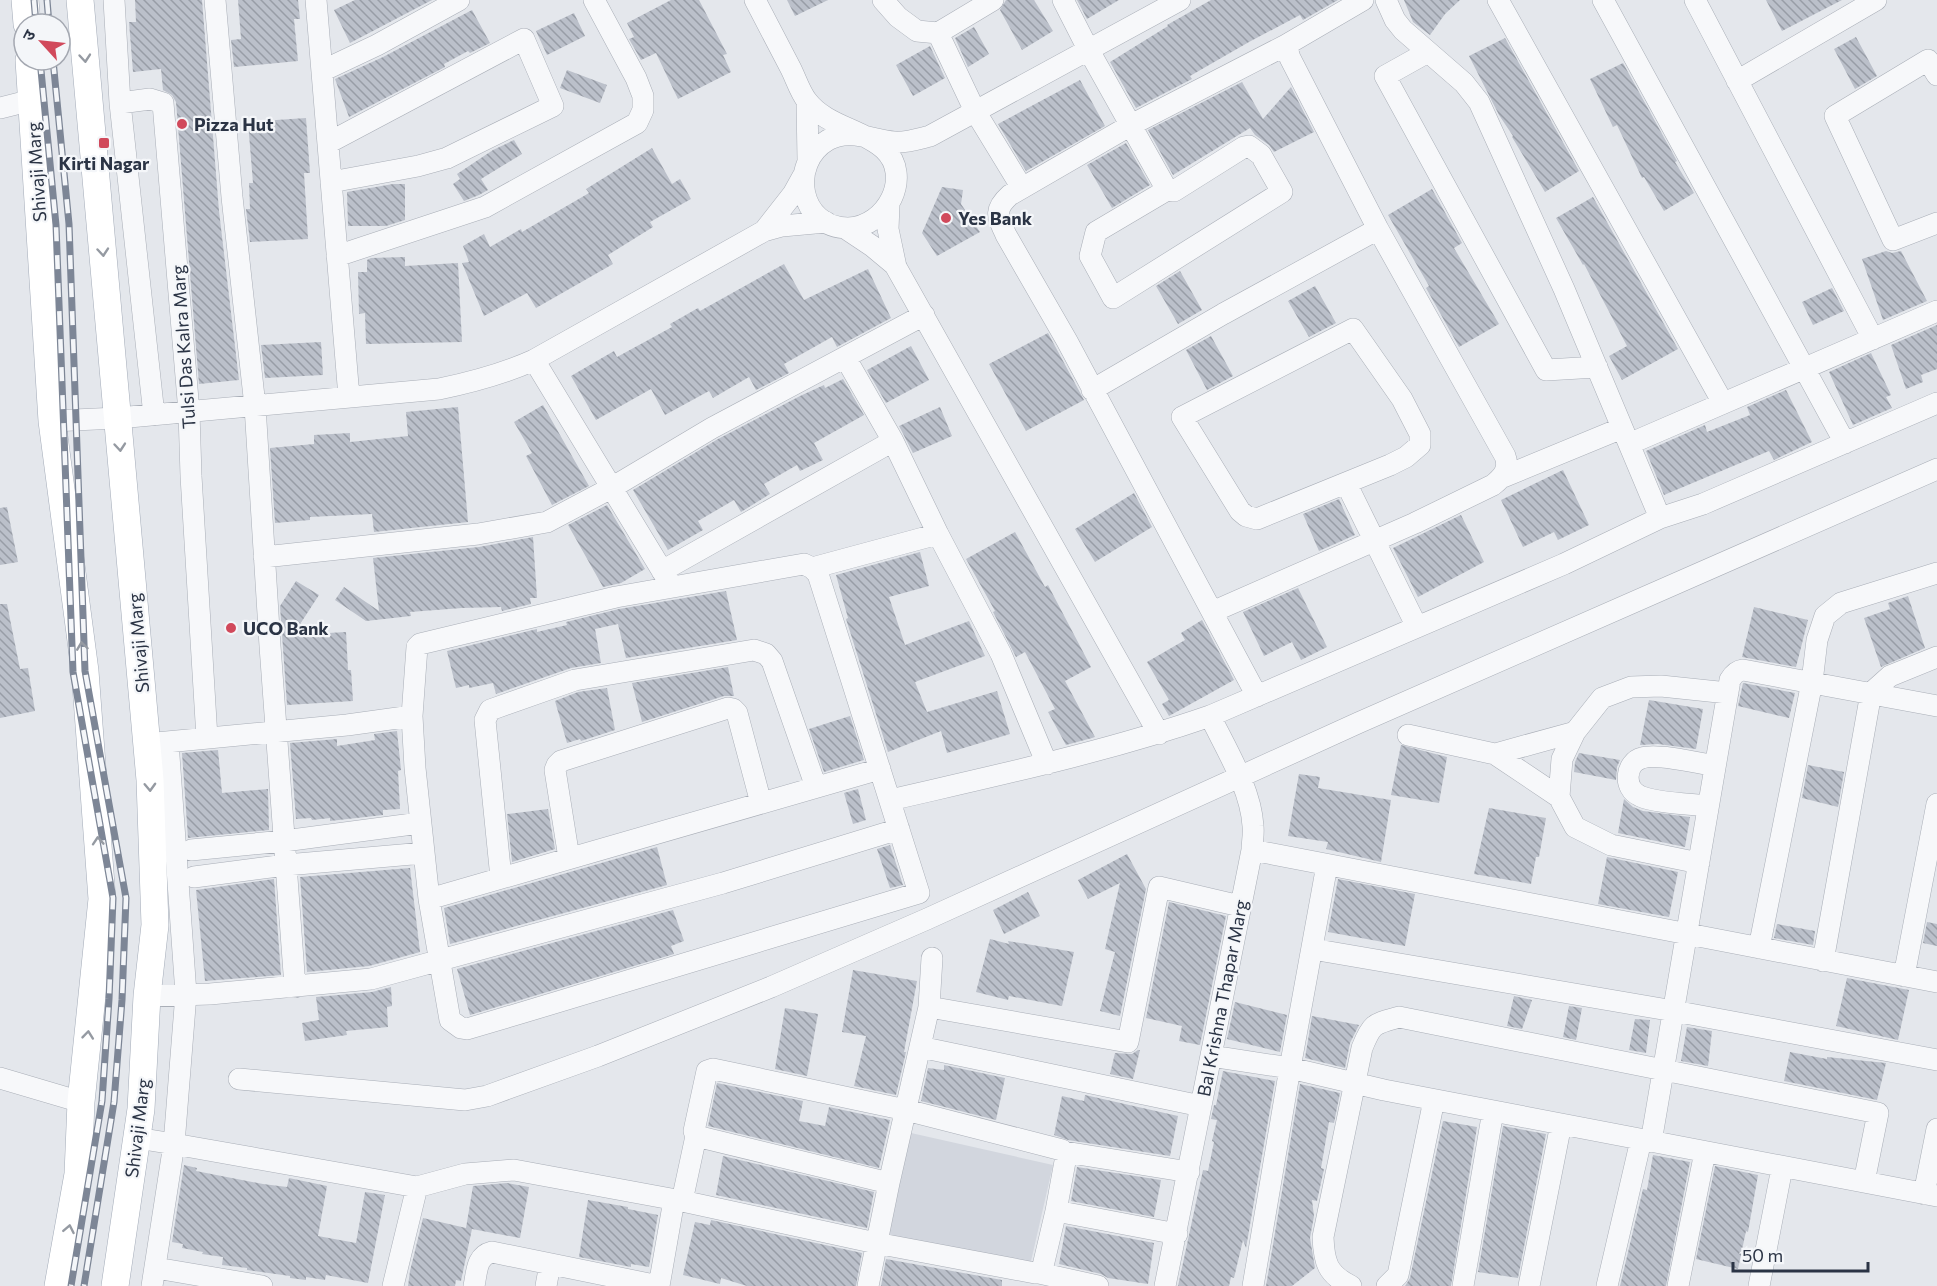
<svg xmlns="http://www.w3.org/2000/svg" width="1937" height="1286" viewBox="0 0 1937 1286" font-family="Commissioner,'Noto Sans Devanagari',sans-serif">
<defs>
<pattern id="building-back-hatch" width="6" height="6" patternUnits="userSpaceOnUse" patternTransform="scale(1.5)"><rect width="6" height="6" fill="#bbc0ca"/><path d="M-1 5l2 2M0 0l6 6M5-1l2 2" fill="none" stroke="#989da6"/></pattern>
</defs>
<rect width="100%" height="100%" fill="#e4e7ec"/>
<path fill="#d2d6de" d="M911 1133 1053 1165 1029 1270 887 1239Z"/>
<path fill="url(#building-back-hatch)" d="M135 0H202L219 211 239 380 199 384 176 102 172 95 163 90 161 69 133 72 129 22H136Z
M238 0H298L300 19H294L298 61 234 67 231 40 241 39Z
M355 0H432L350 43 334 10Z
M671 0H699L727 54 723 55 731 72 678 99 656 53 641 60 629 39 634 37 627 23Z
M787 0H828L795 16Z
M1006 0H1034L1053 31 1022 50 1000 10Z
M1077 0H1119L1087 19Z
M1211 0H1338L1303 20 1300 15 1249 42 1190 76 1192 79 1136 108 1110 62 1168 26 1167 25Z
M1404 0H1460L1445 14 1430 35 1413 22Z
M1766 0H1842L1782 31Z
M472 10 490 43 470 53 468 51 444 64 445 67 349 117 335 79 383 57Z
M574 13 585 36 547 55 536 31Z
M974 27 989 54 968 67 955 38Z
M1856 37 1877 76 1855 89 1834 49Z
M1505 38 1579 171 1545 192 1512 137 1513 136 1499 115 1469 56Z
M930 46 945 78 913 96 896 65Z
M1623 63 1677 161 1675 162 1694 193 1664 211 1644 177 1642 178 1617 125 1613 127 1590 79Z
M567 70 607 85 600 103 560 88Z
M1080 80 1105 126 1026 171 998 124Z
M1242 82 1263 119 1291 87 1314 132 1274 152 1269 145 1255 135 1250 128 1173 175 1148 130Z
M306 118 310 173H304L308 239 250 242 246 209H250L249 183H253L248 122Z
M514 140 522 154 481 179 488 190 479 195 464 201 453 184 460 179 457 174 493 150Z
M1126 143 1150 185 1112 208 1087 165Z
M652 148 672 184 680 179 691 199 650 222 653 227 608 255 613 264 536 308 527 293 484 316 462 263 469 262 463 246 484 234 490 247 521 229 522 232 589 193 586 189Z
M393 184H405V220L386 226H348L347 192Z
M942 187 963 190 961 204 980 232 937 256 922 233Z
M1432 189 1462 243 1454 248 1499 324 1459 347 1426 288 1429 286 1388 215Z
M1593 197 1678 349 1622 380 1609 356 1627 346 1584 264 1583 265 1556 218Z
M1886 251 1892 253 1901 251 1927 301 1883 320 1862 259Z
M405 257V266L458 263 462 342 366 344 365 313 359 314 358 272H367V260L371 258Z
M784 264 804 300 868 269 891 318 837 347 832 337 784 364 789 373 756 390 749 377 713 398 709 391 665 415 651 389 596 420 571 376 614 351 617 357 672 327 670 324 698 308 700 311Z
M1180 271 1202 310 1178 324 1156 286Z
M1315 286 1336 323 1309 337 1288 301Z
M1832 288 1844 311 1813 325 1802 302Z
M1937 325V369L1921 375 1923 382 1906 389 1891 345Z
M1048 333 1084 400 1026 431 989 364Z
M1211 336 1233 376 1207 390 1186 350Z
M321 342 323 375 265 378 261 345Z
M911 346 929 380 886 403 867 370Z
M1871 353 1891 395 1886 397 1892 408 1853 425 1829 372Z
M843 379 864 415 814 443 823 460 800 471 797 465 764 484 770 494 741 512 734 500 698 521 703 530 668 550 633 490 718 439 800 396 824 385 825 388Z
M1786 390 1812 442 1774 460 1769 451 1664 495 1646 451 1705 425 1707 432 1750 415 1747 407Z
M543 405 589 486 552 505 526 456 532 453 514 422Z
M458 407 468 522 374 532 372 514 310 517V520L275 523 270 448 314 444V435L350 433V442L408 436 406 412Z
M940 407 952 436 913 453 899 426Z
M1563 470 1589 525 1558 540 1554 532 1523 547 1501 500Z
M1134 493 1152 527 1095 562 1075 529Z
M1339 499 1355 535 1319 551 1303 514Z
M607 505 645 569 621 583 603 587 568 525Z
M7 507 18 562 0 565V508Z
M1461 515 1484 562 1418 597 1393 548Z
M1015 532 1045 587 1048 585 1091 667 1065 681 1095 737 1092 738 1066 745 1048 712 1055 709 1025 652 1016 657 993 612 995 611 966 559Z
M533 537 537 598H530L531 604 502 611 501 607 462 608 410 612 411 616 366 621 335 600 344 587 379 611 373 558 479 547Z
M920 552 929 586 889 597 905 645 969 621 985 656 915 682 927 712 997 691 1010 734 947 753 941 731 888 752 846 619 848 618 836 575Z
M296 581 319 595 293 635 346 632 348 670H351L353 701 287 705 280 606Z
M1298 588 1327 647 1301 660 1292 642 1264 656 1243 612Z
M726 591 737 640 626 658 618 624 595 629 601 663 571 668 496 694 493 683 469 688V685L456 688 447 651 537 629V632L567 625 566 622 619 609Z
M1908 596 1925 648 1881 667 1864 618 1890 609 1888 603Z
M0 604H7L20 669 28 668 35 711 0 718Z
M1754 607 1808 620 1796 667 1742 657Z
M1202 620 1234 680 1169 716 1162 704 1169 700 1147 662 1185 640 1181 633Z
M728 667 734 696H724L642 722 632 683Z
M1743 683 1795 693 1789 718 1738 706Z
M607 688 615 730 581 741 580 739 567 743 555 701 578 692Z
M1649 700 1703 709 1696 749 1658 744 1640 745Z
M850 716 864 760 824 772 809 729Z
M397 731 401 770 398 771 400 809 383 810V815L330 821V818L312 820 311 818 296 819 290 743 337 739V746L375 740 374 734Z
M1401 745 1447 757 1439 803 1391 795Z
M218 750 222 793 268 789 269 830 188 838 182 753Z
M1579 753 1620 760 1617 767 1616 780 1574 772 1575 762Z
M1808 765 1844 772 1838 807 1802 798Z
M1299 774 1320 777 1318 788 1391 800 1381 862 1326 849 1328 842 1288 836Z
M858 789 866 820 853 824 844 793Z
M1624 799 1633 807 1643 811 1690 817 1685 847 1618 833Z
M1489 808 1546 818 1539 857H1536L1531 884 1474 874Z
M548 809 555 849 512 862 507 814Z
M890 845 903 885 890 888 877 849Z
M657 847 667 885 450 944 444 908Z
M1127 854 1146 889 1120 1016 1100 1011 1115 952 1105 949 1120 883 1088 899 1078 880Z
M1607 857 1678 872 1669 917 1598 904Z
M410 868 420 952 369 966 307 972 300 877Z
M274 879 281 975 205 981 196 890Z
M1338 879 1415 894 1405 946 1328 932Z
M1028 892 1040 916 1004 934 993 910Z
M1169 902 1226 916 1200 1045 1179 1041 1182 1026 1146 1018Z
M673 910 684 941 671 946 674 954 470 1015 457 969Z
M1927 922 1937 924V946L1923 943Z
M1777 924 1815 931 1813 945 1774 938Z
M990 939 1009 944 1008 941 1074 952 1062 1006 1009 996 1008 1000 976 992Z
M853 970 917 981 904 1052H906L896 1095 854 1086 866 1036 842 1032Z
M1847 978 1909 990 1898 1040 1836 1026Z
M391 987 392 1006 387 1007 388 1027 346 1031 347 1035 305 1041 302 1023 319 1020 316 997 372 992Z
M1514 996 1532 1000 1522 1029 1507 1026Z
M1235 1002 1287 1015 1280 1052 1227 1039Z
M1569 1006 1582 1008 1576 1040 1563 1037Z
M785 1008 818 1014 807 1076 775 1069Z
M1312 1016 1359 1025 1350 1043 1345 1068 1305 1058Z
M1635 1019 1650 1020 1646 1053 1629 1050Z
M1687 1027 1712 1031 1708 1066 1681 1061Z
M1138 1050H1140L1133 1079 1110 1074 1115 1053 1132 1054Z
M1790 1052 1827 1059V1057L1886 1063 1877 1100 1784 1081Z
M944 1065 1005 1078 996 1120 921 1101 928 1068 944 1070Z
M1223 1071 1275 1081 1246 1248 1243 1240 1234 1278 1231 1277 1229 1286H1178L1203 1170 1208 1171 1214 1142 1212 1141 1217 1120 1211 1119 1214 1105H1216Z
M717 1083 803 1101 799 1121 825 1126 829 1107 890 1120 879 1168 708 1126Z
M1300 1084 1340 1093 1334 1123 1329 1122 1321 1168 1324 1169 1317 1201 1312 1200 1314 1216 1310 1238 1315 1268 1292 1286H1266Z
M1085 1095 1178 1116 1170 1156 1068 1140 1054 1135 1062 1096 1084 1101Z
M1443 1121 1477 1127 1451 1286H1405L1410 1278Z
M1503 1126 1546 1134 1518 1278 1478 1272Z
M1653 1155 1690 1162 1666 1286H1620L1643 1189 1647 1190Z
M723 1156 874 1192 867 1228 716 1195Z
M184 1165 197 1168 196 1171 263 1184 287 1187 289 1178 327 1186 318 1236 356 1243 365 1192 385 1195 368 1283 326 1275 325 1280 306 1277V1280L290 1278V1276L247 1270V1268L222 1265 223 1257 202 1254 203 1252 182 1248 183 1244 172 1242Z
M1715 1166 1758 1175 1748 1232 1746 1231 1738 1269 1696 1259Z
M1077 1167 1161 1180 1154 1217 1071 1201Z
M507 1183 529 1187 520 1238 472 1229 461 1281 456 1280 455 1286H408L410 1271 423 1218 466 1228 473 1186Z
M588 1200 628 1207V1209L658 1215 649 1267 631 1264V1267L579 1257Z
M711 1220 862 1253 856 1286H747L721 1278 720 1284 683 1275 695 1222 710 1225Z
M1066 1226 1154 1243 1148 1284 1108 1278 1101 1274 1059 1264Z
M886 1259 1002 1280V1286H881Z"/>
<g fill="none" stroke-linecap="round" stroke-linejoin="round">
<g stroke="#a9aeb7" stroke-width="22">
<path id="minor" d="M114 0 120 103 154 415
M215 0 232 197 255 406 270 646 295 987
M316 0 349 397
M755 0C767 23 779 46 791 69 796 79 800 92 807 101 826 126 862 129 884 149 913 176 887 227 848 228 799 228 788 163 828 140 849 128 872 140 894 142 906 143 918 139 930 136L1180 0
M883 0 898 17 917 31 938 33 993 0
M1063 0 1088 49 1167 190 1174 191 1244 147 1249 146 1261 155 1282 192 1113 298 1090 256 1096 232 1167 190
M1386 0 1395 20 1403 30 1464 83 1479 102 1564 289 1660 518
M1498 0 1723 403
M1603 0 1845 443
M1695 0 1873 339
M938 33 975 111 1022 188
M1428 52 1385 76 1546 370 1597 367
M322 71 377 45 459 0
M1937 75 1928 60 1835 116 1893 240 1937 223
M1737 81 1876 0
M807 101 808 160
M120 103 150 99 163 103 189 412 191 476 207 738
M0 108 32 100
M328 143 524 39 553 106 447 158 418 166 331 182
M889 205 888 229 896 267 1159 734
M845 228 872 246 896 266
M764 231 793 194 803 176
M337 256 485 207 637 123 643 110V96L636 78 594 0
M1353 329 1402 399 1420 434V445L1406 457 1390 465 1257 519 1246 516 1240 511 1182 417Z
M845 357 893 441 938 534 1001 654 1047 764
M534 360 672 587
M1092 390 1223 314 1378 229
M52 421 118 418 439 389C473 382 503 374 534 360L764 231 782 226 826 222
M1629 444 1937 311
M1503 477 1622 428
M1346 483 1417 627
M264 557 478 534 547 522 613 487 712 428 924 315
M804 564 812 568 818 574 919 893 521 1013 467 1029 461 1028 450 1020 429 899 415 768 412 716 417 647 420 644 616 597Z
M812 568 938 534
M662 571 893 441
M1212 612 1415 523 1493 485C1503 477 1510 469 1505 456L1378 229 1290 58 1286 45 1363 0
M1257 696 1067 341 1006 235C998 217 993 210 1010 195L1131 125 1286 45
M1408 735 1495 754
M168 742 186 994 174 1144 417 1187 465 1174 514 1170 682 1201 876 1243 1035 1273H1039L1043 1266 1056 1211 1177 1234
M156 743 347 725 412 716
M1559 797 1495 754 1575 732
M890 800C998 775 1106 752 1210 716L1564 564 1660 518 1703 504 1937 403
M1708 806C1692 804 1654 803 1640 796 1622 788 1626 762 1642 758 1656 753 1699 763 1715 766
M191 850 284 841 420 823
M1252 850 1937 982
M569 858 555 770 557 765 561 761 728 708 733 709 737 713 761 803
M1699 863 1611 845 1575 827 1559 797 1562 759 1575 732 1602 698 1631 687 1661 686 1728 693
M194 877 286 865 424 853
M501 878 485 720 490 710 575 680 754 650 766 654 772 661 816 787
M429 899 880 769
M1759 948 1812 682 1817 640 1825 616 1841 603 1937 573
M1312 949 1674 1011 1937 1060
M1823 961 1871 693 1890 676 1937 657
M1904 976 1937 804
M147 996 210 994 371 979 723 883 899 829
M929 1007 1128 1042 1159 887 1240 906
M920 1047 1201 1106
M1211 1056 1290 1068 1384 1090 1937 1196
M0 1078 81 1102
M239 1079 465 1100 487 1096 598 1056 771 987 927 919 1358 723 1937 469
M137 1138 174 1144 152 1286
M1651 1142 1730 680C1733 675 1736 671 1743 670L1937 706
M1065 1152 1189 1172
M889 1183 696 1136 694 1131 707 1071 713 1069 906 1110 1062 1150 1066 1156 1056 1211
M1924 1194 1937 1129
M682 1201 696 1136
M156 1268 262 1286
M1039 1273 1098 1286
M393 1286 417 1187
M474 1286C477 1272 476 1256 492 1252L659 1286
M546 1286 550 1264
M659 1286 674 1200
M868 1286 889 1183 929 1007 932 958
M1165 1286 1252 850C1252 843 1254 834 1253 826 1251 789 1226 749 1210 716
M1253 1286 1290 1068 1327 865
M1351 1286C1327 1274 1324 1262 1323 1237L1362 1048C1372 1023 1374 1024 1399 1017L1878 1113 1864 1182
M1387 1286 1398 1275 1434 1100
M1463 1286 1493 1111
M1529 1286 1561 1124
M1607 1286 1641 1140
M1678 1286 1705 1152
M1759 1286 1782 1168"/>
</g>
<g stroke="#a3abb8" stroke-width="28">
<path id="major" d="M25 0 27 24
M80 0 150 780 155 925 147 996 141 1109 115 1286
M29 60 52 421 85 671 102 899 81 1102 78 1174 58 1286"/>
</g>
<use href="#minor" stroke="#f7f8fa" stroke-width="21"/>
<use href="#major" stroke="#fff" stroke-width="27"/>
<g stroke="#7d8696" stroke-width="7">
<path id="rail" d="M34 0 36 24
M47 0 49 24
M40 60 56 225 73 672 113 898 109 999 102 1101 71 1286
M53 60 69 224 85 671 126 898 122 1000 114 1102 84 1286"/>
</g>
<use href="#rail" stroke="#f4f6f9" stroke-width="4.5" stroke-dasharray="14" stroke-linecap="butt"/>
</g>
<defs><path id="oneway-chevron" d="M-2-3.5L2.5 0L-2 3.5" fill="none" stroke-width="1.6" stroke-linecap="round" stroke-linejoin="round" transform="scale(1.5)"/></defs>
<g stroke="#959aa2">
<use href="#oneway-chevron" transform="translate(85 58) rotate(85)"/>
<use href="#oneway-chevron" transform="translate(103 252) rotate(85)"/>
<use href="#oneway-chevron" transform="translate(120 447) rotate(85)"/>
<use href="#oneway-chevron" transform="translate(82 646) rotate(-98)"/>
<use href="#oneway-chevron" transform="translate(150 787) rotate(88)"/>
<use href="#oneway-chevron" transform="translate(98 841) rotate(-94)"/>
<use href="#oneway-chevron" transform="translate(88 1035) rotate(-84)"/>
<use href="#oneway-chevron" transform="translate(69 1229) rotate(-79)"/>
</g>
<g fill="#d1495b" stroke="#f4f6f9" stroke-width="2">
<circle cx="182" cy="124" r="6"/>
<rect x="98" y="137" width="12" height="12" rx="3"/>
<circle cx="946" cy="218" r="6"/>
<circle cx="231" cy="628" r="6"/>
</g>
<g text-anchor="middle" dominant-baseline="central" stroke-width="4.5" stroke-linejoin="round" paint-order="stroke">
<g font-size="18" font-weight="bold" fill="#2b3445" stroke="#f4f6f9" text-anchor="start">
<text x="194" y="124">Pizza Hut</text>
<text x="104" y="163" text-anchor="middle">Kirti Nagar</text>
<text x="958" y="218">Yes Bank</text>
<text x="243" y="628">UCO Bank</text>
</g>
<g font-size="18" fill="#2b3445" stroke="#f4f6f9">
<text transform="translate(36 172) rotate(-94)">Shivaji Marg</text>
<text transform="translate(183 347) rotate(-94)">Tulsi Das Kalra Marg</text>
<text transform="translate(138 643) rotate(-95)">Shivaji Marg</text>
<text transform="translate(1222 998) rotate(-79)">Bal Krishna Thapar Marg</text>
<text transform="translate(137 1128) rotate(-83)">Shivaji Marg</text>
</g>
</g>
<g transform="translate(42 42) rotate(297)"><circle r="28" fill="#f4f6f9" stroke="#a4a8b1" stroke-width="1.5"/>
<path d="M0-4.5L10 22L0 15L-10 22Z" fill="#d1495b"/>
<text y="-9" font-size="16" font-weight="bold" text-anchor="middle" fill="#2b3445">उ</text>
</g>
<path d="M1733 1262v9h135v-9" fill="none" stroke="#2b3445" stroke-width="3"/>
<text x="1742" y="1262" font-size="18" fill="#2b3445" stroke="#f4f6f9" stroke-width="4.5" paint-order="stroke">50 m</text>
</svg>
